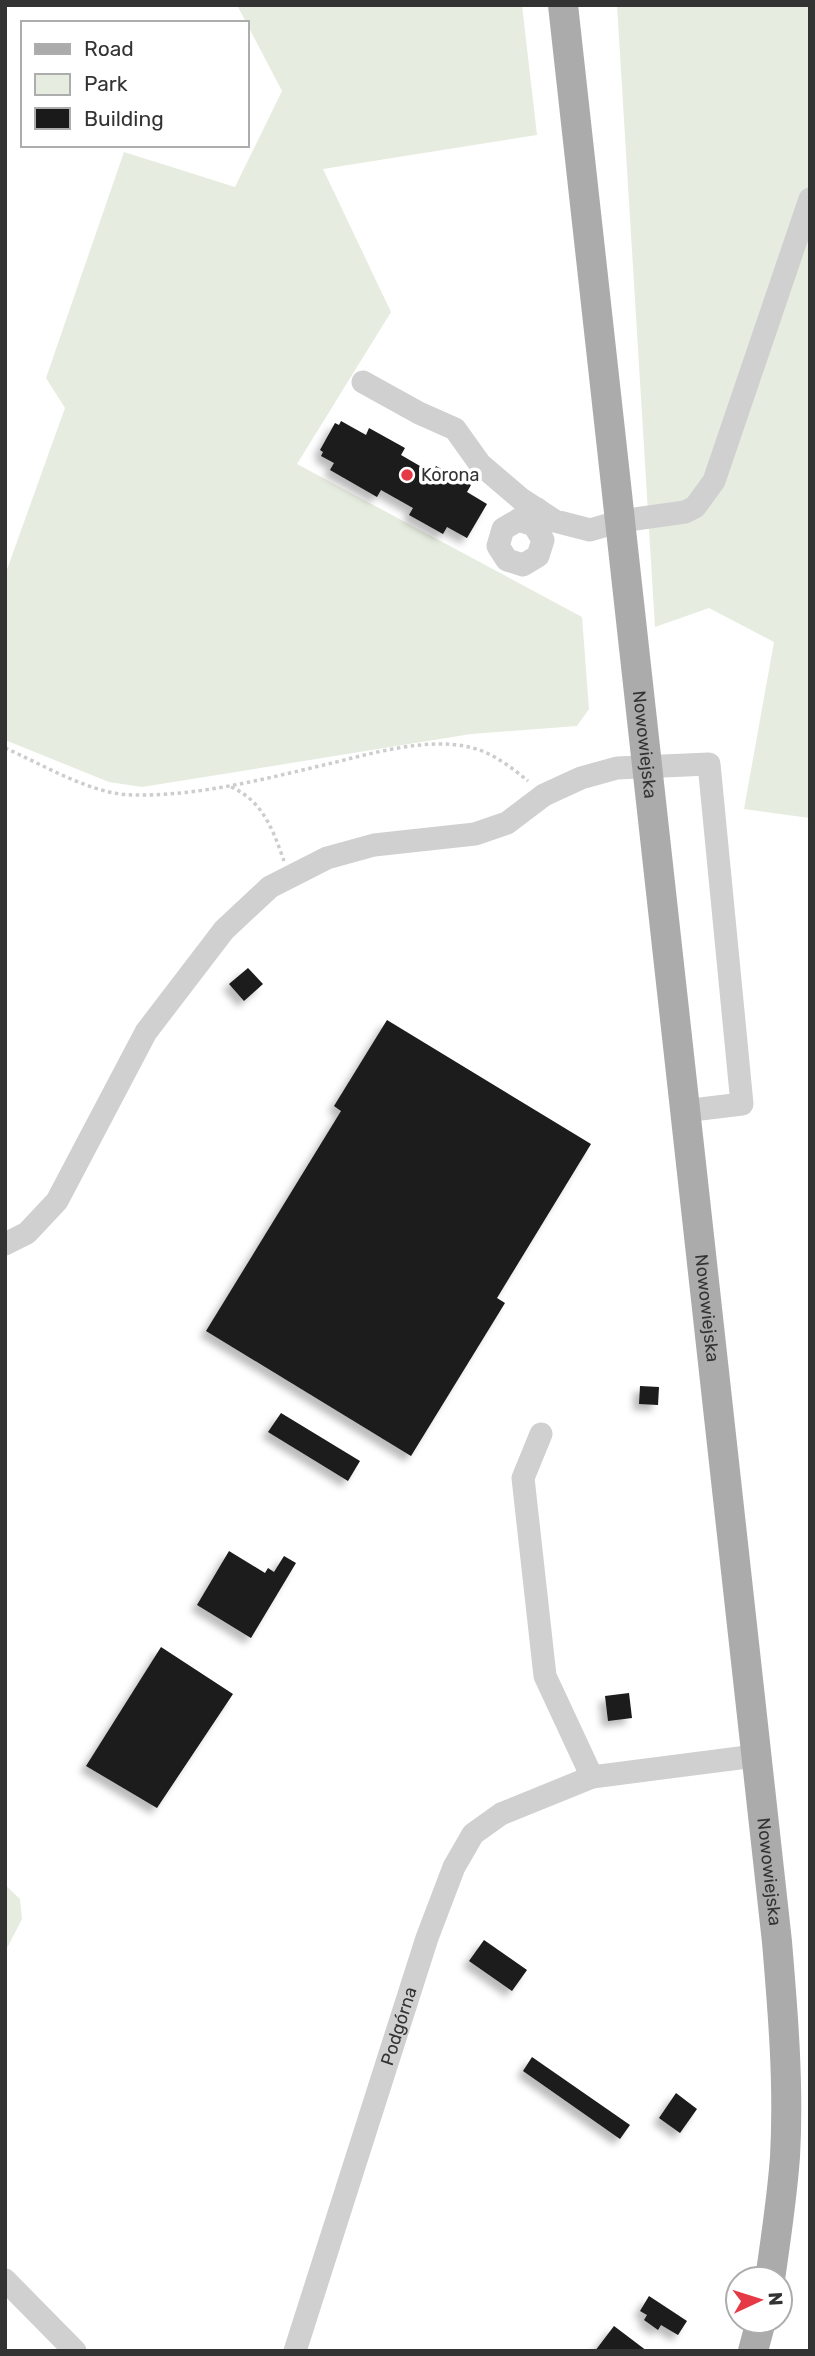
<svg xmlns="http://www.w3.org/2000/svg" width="815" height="2356" viewBox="0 0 815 2356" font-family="Rubik,sans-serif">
<defs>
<filter id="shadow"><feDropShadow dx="-6" dy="6" stdDeviation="3.5" flood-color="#0004"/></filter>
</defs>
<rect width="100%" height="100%" fill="#fff"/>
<path fill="#e6ecdf" d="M237 5H522L537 135 323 169 391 312 297 464 582 617 589 709 577 726 471 734 142 787 109 782 5 740V575L65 408 46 378 124 152 235 187 282 91Z
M617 5H810V818L744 809 774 642 709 608 655 627Z
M5 1885 20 1899 22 1919 5 1952Z"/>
<path fill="#1a1a1a" filter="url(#shadow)" d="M341 421 366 435 369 428 405 448 401 455 432 473 436 466 471 485 467 492 487 504 467 538 447 527 443 534 409 515 413 508 381 490 377 497 330 470 334 463 321 456 323 452 320 450 335 423 339 425Z
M248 968 263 984 244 1001 229 984Z
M387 1020 591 1144 497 1298 505 1303 411 1456 206 1331 341 1111 334 1106Z
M640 1386 659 1387 658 1405 639 1404Z
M281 1413 360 1461 348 1481 268 1432Z
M229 1551 265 1573 268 1568 274 1572 284 1556 296 1563 251 1638 197 1605Z
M161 1647 233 1694 157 1808 86 1766Z
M629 1693 632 1718 608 1721 605 1696Z
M484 1940 527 1970 512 1991 469 1961Z
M532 2057 630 2125 620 2139 523 2071Z
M676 2093 697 2109 680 2133 659 2118Z
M649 2296 687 2321 678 2335 661 2325 658 2330 644 2320 647 2315 640 2311Z
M614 2326 647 2351H595Z"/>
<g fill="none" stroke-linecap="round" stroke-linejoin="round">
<path stroke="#cdcdcd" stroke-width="3.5" stroke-dasharray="3.5 3.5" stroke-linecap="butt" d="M5 748C44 765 92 795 134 795 200 796 264 779 328 764 369 754 427 737 469 747 492 752 511 767 528 781
M231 787C263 801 273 830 284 861"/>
<g stroke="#d0d0d0" stroke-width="23">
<path d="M363 382 419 413 455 429 480 464 521 499 555 521 590 530 621 521 685 512 695 507 714 481 810 199"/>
<path d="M518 520 534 525 543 540 538 556 523 565 507 560 498 546 503 529 537 509"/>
<path d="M5 1244 27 1233 57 1201 146 1032 224 930 270 887 327 858 374 845 475 834 507 823 544 795 581 778 617 768 709 764 742 1104 684 1111"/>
<path d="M541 1434 523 1478 545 1676 592 1777"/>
<path d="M5 2280 75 2351"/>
<path id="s1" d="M295 2351 427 1938 454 1867 473 1834 501 1814 592 1777 755 1756"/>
</g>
<g stroke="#ababab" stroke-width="30">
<path id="s2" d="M563 5 777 1942C783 2013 789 2085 785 2157 782 2198 776 2238 770 2279"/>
<path d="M753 2351 761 2321"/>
</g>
</g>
<circle fill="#e63946" stroke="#fff" stroke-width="2.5" cx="407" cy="475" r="7"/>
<g text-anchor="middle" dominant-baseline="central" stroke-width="7" stroke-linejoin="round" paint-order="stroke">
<g font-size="18" fill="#333" stroke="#fff" text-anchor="start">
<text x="421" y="475">Korona</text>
</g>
<g font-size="18" fill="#333" stroke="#fff">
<text stroke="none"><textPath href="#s2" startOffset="744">Nowowiejska</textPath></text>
<text stroke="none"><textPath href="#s2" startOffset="1311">Nowowiejska</textPath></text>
<text stroke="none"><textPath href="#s2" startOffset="1878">Nowowiejska</textPath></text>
<text stroke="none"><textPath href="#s1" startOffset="341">Podgórna</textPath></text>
</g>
</g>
<rect width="815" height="2356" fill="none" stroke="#333333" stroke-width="14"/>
<rect x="21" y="21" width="228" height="126" fill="#ffffff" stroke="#adadad" stroke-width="2"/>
<rect x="35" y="44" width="35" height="10" fill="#ababab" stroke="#adadad" stroke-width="2"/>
<text x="84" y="56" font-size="21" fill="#333333">Road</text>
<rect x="35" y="74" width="35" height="21" fill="#e6ecdf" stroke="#adadad" stroke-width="2"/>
<text x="84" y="91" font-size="21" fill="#333333">Park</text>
<rect x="35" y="108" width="35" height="21" fill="#1a1a1a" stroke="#adadad" stroke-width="2"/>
<text x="84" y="126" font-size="21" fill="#333333">Building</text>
<g transform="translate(759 2300) rotate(86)"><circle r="33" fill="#ffffff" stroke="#adadad" stroke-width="2"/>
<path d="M0-5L12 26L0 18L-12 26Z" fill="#e63946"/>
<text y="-10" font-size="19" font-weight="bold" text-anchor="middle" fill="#333333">N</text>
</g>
</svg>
